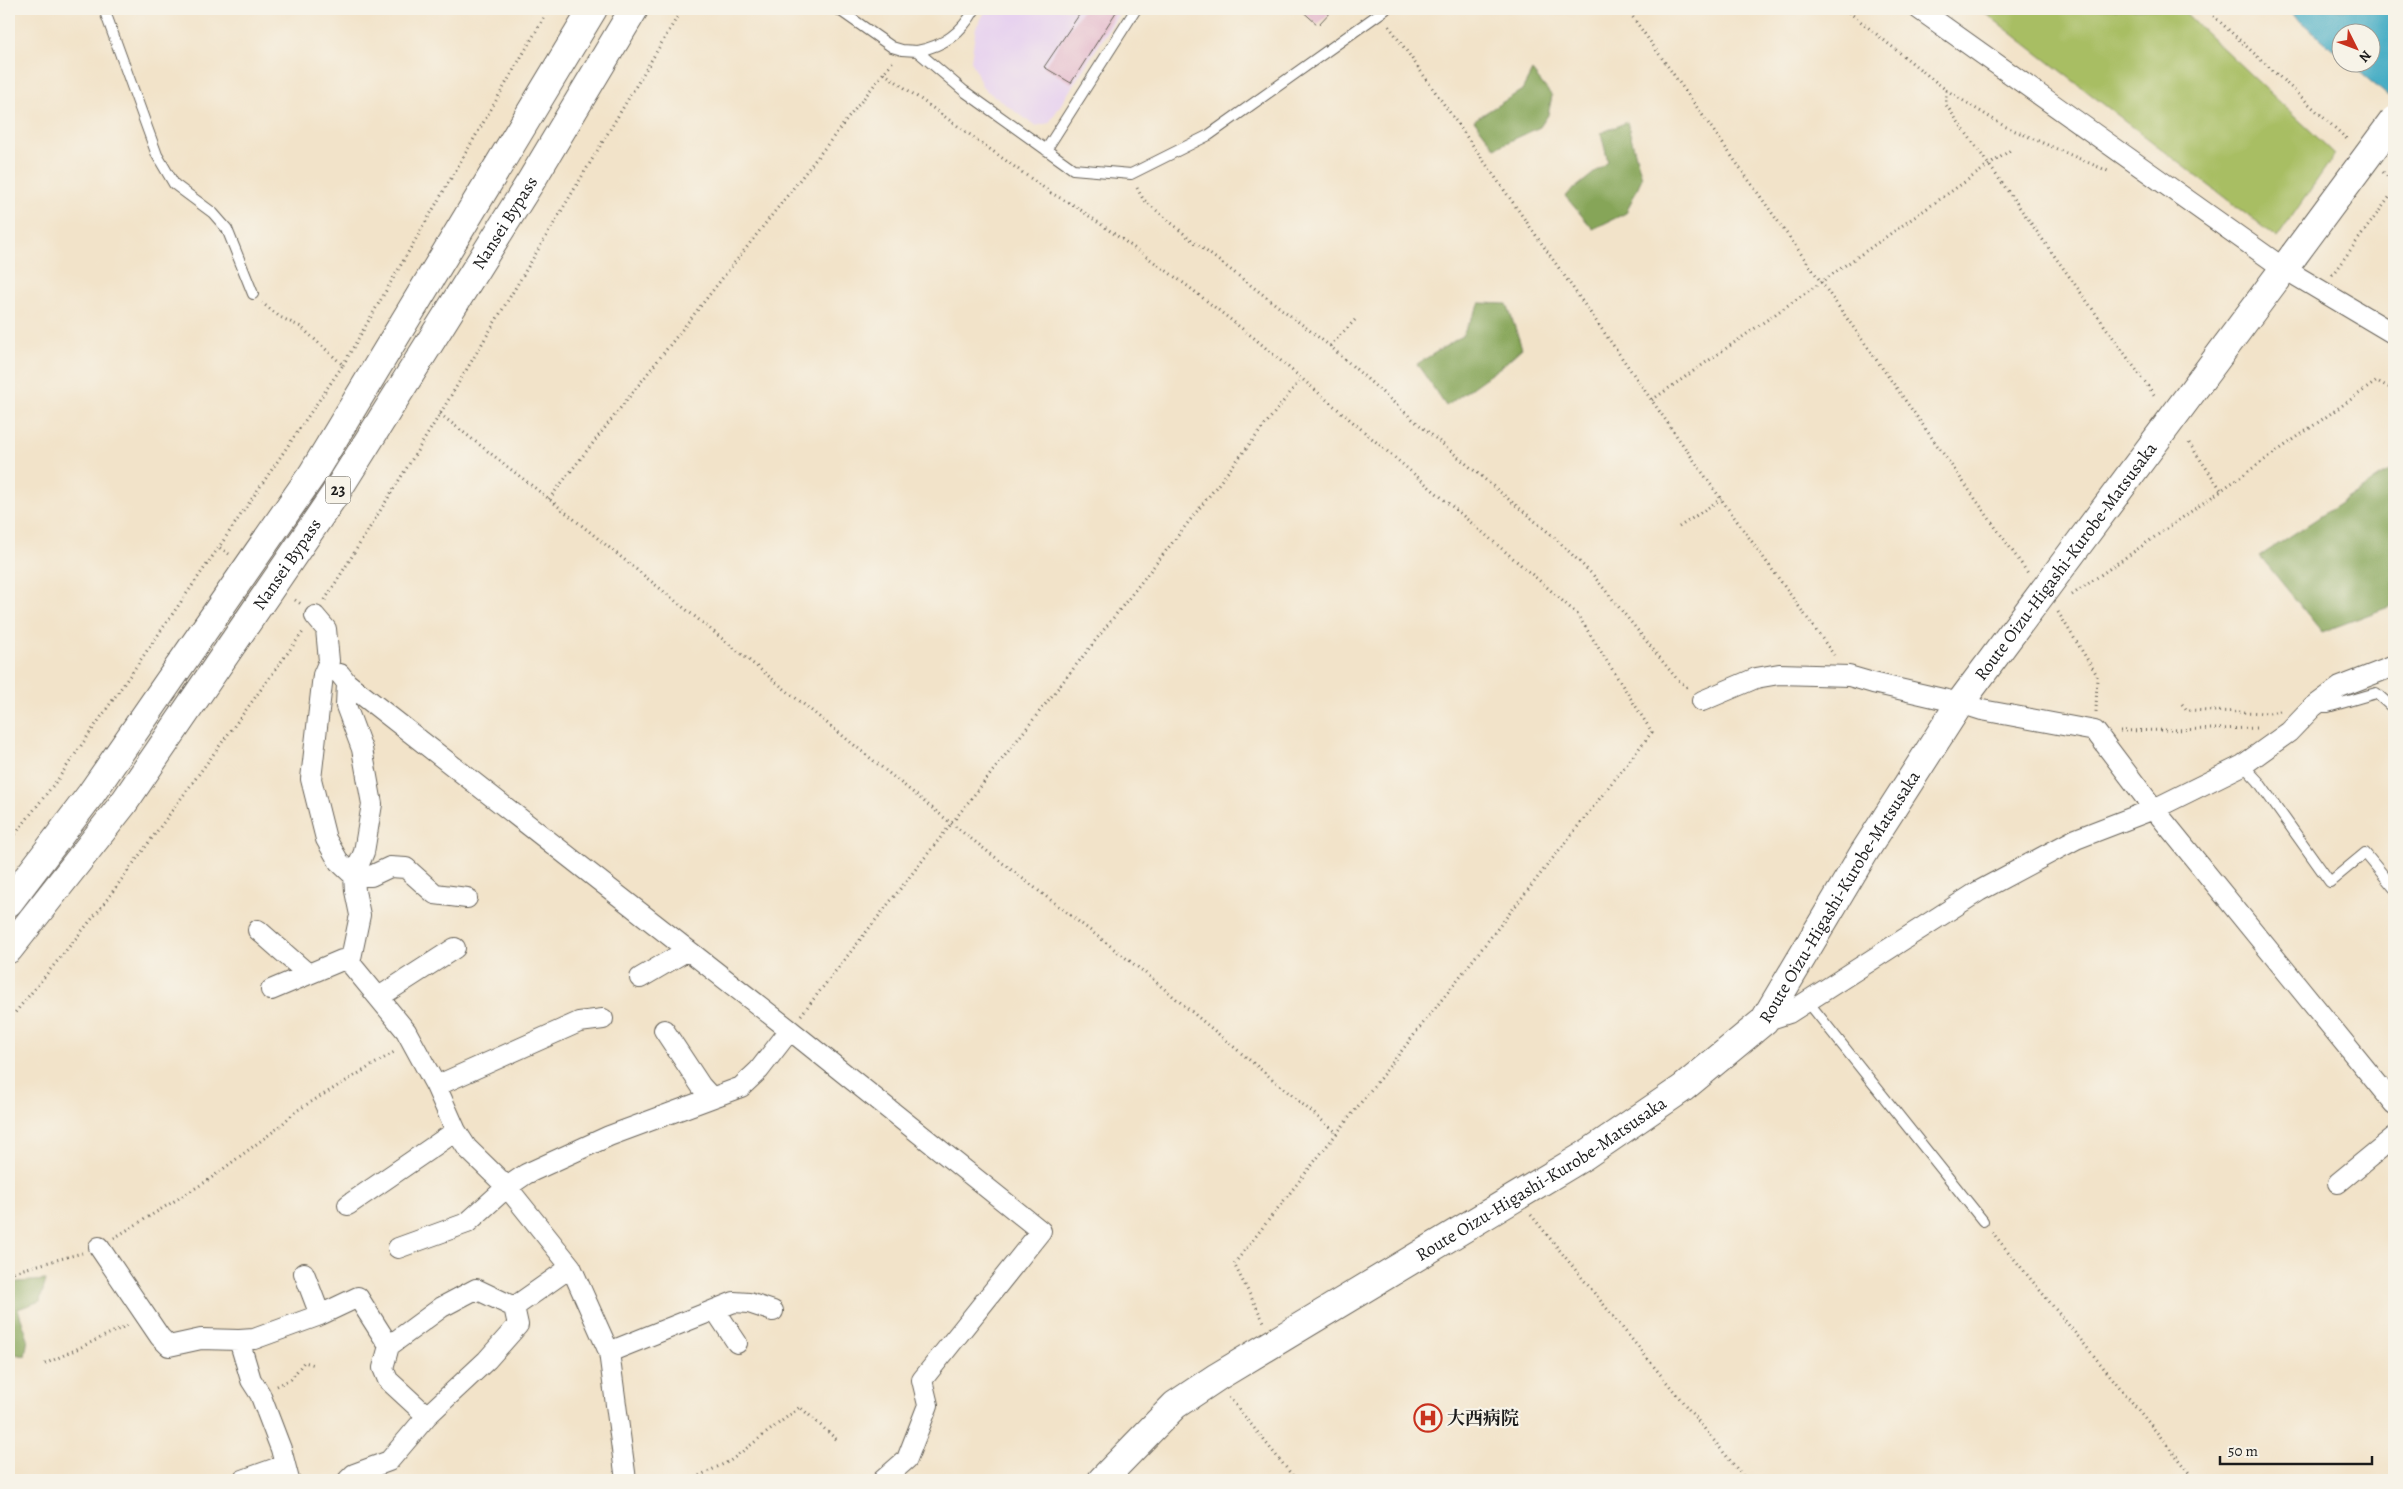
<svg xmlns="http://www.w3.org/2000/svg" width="2403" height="1489" viewBox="0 0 2403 1489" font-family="Alegreya,'Noto Serif JP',serif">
<rect width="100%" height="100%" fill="#f7f3e8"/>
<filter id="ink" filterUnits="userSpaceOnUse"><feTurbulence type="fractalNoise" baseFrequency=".02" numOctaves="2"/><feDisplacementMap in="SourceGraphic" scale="10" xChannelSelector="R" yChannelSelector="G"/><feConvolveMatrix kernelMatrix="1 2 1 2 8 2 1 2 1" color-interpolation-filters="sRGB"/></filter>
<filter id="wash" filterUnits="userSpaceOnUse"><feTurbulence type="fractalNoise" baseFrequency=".0096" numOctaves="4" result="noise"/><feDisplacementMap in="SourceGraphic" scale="20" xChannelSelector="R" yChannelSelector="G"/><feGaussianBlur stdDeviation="1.12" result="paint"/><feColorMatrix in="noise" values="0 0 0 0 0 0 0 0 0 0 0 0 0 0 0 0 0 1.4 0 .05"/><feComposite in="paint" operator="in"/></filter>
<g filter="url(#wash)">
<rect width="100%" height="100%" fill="#f2e3c9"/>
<path fill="#e7d2ef" d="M987 9H1122L1049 123 1035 126 983 88 971 60 976 27Z"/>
<path fill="#a8be63" stroke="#626d40" d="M1980 9H2181L2335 154 2277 238Z"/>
<path fill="#86a559" stroke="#51603a" d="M1532 71 1552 96 1548 115 1540 127 1495 148 1474 120 1522 90Z
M1627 122 1642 178 1626 213 1593 229 1565 196 1608 162 1601 133Z
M1480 303 1507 304 1522 348 1502 366 1446 406 1417 364 1462 336Z
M2394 468V605L2322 632 2260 556Z
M46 1280 40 1301 18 1309 28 1339 25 1356 9 1353V1285L17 1282Z"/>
<path fill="#46adc5" stroke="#316470" d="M2286 9H2394V101L2349 63 2370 62V32H2340V55Z"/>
<g id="blocks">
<path fill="#e1afc8" d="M1083 9H1118L1071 83 1044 67Z
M1300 9H1333L1318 25Z"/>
</g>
</g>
<g filter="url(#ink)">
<use href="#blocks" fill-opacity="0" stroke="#676259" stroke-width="1"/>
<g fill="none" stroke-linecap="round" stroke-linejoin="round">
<g stroke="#676259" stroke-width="12">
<path id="service" d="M104 9 157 155 174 184 213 213 227 229 253 294
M838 9 892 47 902 50 917 51 964 91 1073 169 1131 174 1209 135 1386 9
M917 51C944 46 961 33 975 9
M1046 150 1136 9
M2319 707H2328L2376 693 2394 709
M2243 765 2258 781 2330 882 2365 853 2394 888
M1808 1002 1983 1221"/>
</g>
<g stroke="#676259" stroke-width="22">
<path id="minor" d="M1919 9 2283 268 2394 334
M315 616 326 629 329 661 323 675 311 779 326 839 339 862 354 876 355 891 360 915 350 963 406 1031 436 1086 456 1131 467 1148 507 1187 571 1267 609 1352 626 1480
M340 674 347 683 346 706 362 749 372 804 364 852 354 876H371L390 867 406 868 435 894 467 898
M347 683 790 1030 1041 1231 922 1380 928 1405 907 1459 883 1480
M1702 701 1756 678 1779 674 1849 676 1873 683 1960 703 1982 710 2095 731 2154 809 2394 1104
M258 930 308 974
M640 978 688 950
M271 990 342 960 350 963
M379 997 455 948
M1764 1021 1789 1013 1979 891 2076 839 2154 809 2243 765 2289 732 2313 707 2340 687 2394 666
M664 1030 701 1086 711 1097
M436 1086 579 1022 603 1019
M2338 1183 2394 1137
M348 1205 456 1131
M99 1247 160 1337 169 1346 201 1339 239 1340 251 1380 260 1394 281 1449 289 1480
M398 1248 467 1223 507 1187 526 1174 609 1136 741 1087 759 1070 790 1030
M715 1310 737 1343
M320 1315 358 1297 389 1346 442 1307 476 1289 514 1307 571 1267
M239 1340 254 1339 320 1315 304 1273
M389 1346 383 1368 388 1380 427 1416 487 1360 518 1325 514 1307
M609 1352 734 1302 749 1303 773 1311
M243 1480 285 1465
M348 1480 354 1474 389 1461 427 1416"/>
</g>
<g stroke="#676259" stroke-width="30">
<g id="secondary">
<path id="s1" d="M1102 1480 1175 1405 1217 1377 1584 1156 1683 1088 1764 1021 1865 851 1960 703 2294 255"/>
</g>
</g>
<g stroke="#676259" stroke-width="30">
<g id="trunk">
<path d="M9 902 91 794 313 473 593 9"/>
<path id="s2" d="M9 949 123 804 337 491 531 181 634 9"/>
</g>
</g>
<path stroke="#676259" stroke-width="3" stroke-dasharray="1 4" stroke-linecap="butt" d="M1627 9 2028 573
M1845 9 1946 90V105L2155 396
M2206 9 2349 141
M1389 26 1721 499 1834 655
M884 73 1051 193 1075 206 1185 284 1254 338 1548 588 1577 614 1652 732 1337 1133
M1946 90 2004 126 2110 172
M2383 172 2394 183
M1137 188 1143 199 1189 238 1330 346 1410 417 1554 537 1593 575 1676 678 1689 689
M2332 275 2394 191
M1330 346 1355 320
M343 365 549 9
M1652 400 2012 149
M440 414 549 499 952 824 1144 972 1337 1133 1234 1264 1264 1322
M2189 443 2222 491
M549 499 893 61
M1679 527 1721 499
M229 554 219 547 343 365 301 327 280 317 262 303
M2072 595 2377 381 2394 390
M295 600 301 604
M325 600 440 414 682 9
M2058 612 2097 675 2096 712
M2182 704 2187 710 2269 713 2280 711
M2120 731 2258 728
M9 842 58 779 219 547
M801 1015 1301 379
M9 1020 100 909 303 632
M1531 1215 1746 1480
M1992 1232 2196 1480
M114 1238 207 1181 278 1128 296 1111 396 1051
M9 1273 82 1253
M45 1364 128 1325
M277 1386 291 1379 304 1362 315 1365
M1229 1397 1296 1480
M690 1480 730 1461 800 1407 837 1440"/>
<use href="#service" stroke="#fff" stroke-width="10"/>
<use href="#minor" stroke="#fff" stroke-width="20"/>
<use href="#secondary" stroke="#fff" stroke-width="28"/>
<use href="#trunk" stroke="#fff" stroke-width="28"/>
<g stroke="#676259" stroke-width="30" stroke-linecap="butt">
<path id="secondary-bridge" d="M2294 255 2394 120"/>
</g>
<use href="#secondary-bridge" stroke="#fff" stroke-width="28"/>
</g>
</g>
<defs>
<g id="hospital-ring" transform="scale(1.4375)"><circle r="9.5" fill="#f7f3e8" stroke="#c8321e" stroke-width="1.5"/><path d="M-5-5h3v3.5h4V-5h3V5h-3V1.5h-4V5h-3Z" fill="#c8321e"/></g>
</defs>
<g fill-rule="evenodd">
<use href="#hospital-ring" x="1428" y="1418"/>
</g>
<g text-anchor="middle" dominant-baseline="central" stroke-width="4.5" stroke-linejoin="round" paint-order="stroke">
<rect fill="#f7f3e8" stroke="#5e5c59" stroke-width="1" x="325.5" y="476.5" width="25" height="27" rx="4"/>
<g font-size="16" font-weight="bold" fill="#1c1c1c">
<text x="338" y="490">23</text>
</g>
<g font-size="18" fill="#1c1c1c" stroke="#f7f3e8">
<text stroke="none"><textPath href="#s2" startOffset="880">Nansei Bypass</textPath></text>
<text stroke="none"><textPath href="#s1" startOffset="1359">Route Oizu-Higashi-Kurobe-Matsusaka</textPath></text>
<text stroke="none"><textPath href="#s2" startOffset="475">Nansei Bypass</textPath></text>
<text stroke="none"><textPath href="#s1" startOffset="954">Route Oizu-Higashi-Kurobe-Matsusaka</textPath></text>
<text stroke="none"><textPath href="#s1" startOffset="535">Route Oizu-Higashi-Kurobe-Matsusaka</textPath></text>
</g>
<g font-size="18" font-weight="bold" fill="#1c1c1c" stroke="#f7f3e8" text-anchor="start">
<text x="1447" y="1418">大西病院</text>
</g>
</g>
<rect width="2403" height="1489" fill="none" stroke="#f7f3e8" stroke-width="30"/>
<g transform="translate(2356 48) rotate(132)"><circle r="24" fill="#f7f3e8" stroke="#9f9d96"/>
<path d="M0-4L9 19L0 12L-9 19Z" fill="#c8321e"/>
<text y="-8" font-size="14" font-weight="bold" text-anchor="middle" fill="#1c1c1c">N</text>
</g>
<path d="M2220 1456v8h152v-8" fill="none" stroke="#1c1c1c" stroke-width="2.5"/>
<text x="2228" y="1456" font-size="15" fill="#1c1c1c" stroke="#f7f3e8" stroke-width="4" paint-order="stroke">50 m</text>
</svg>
